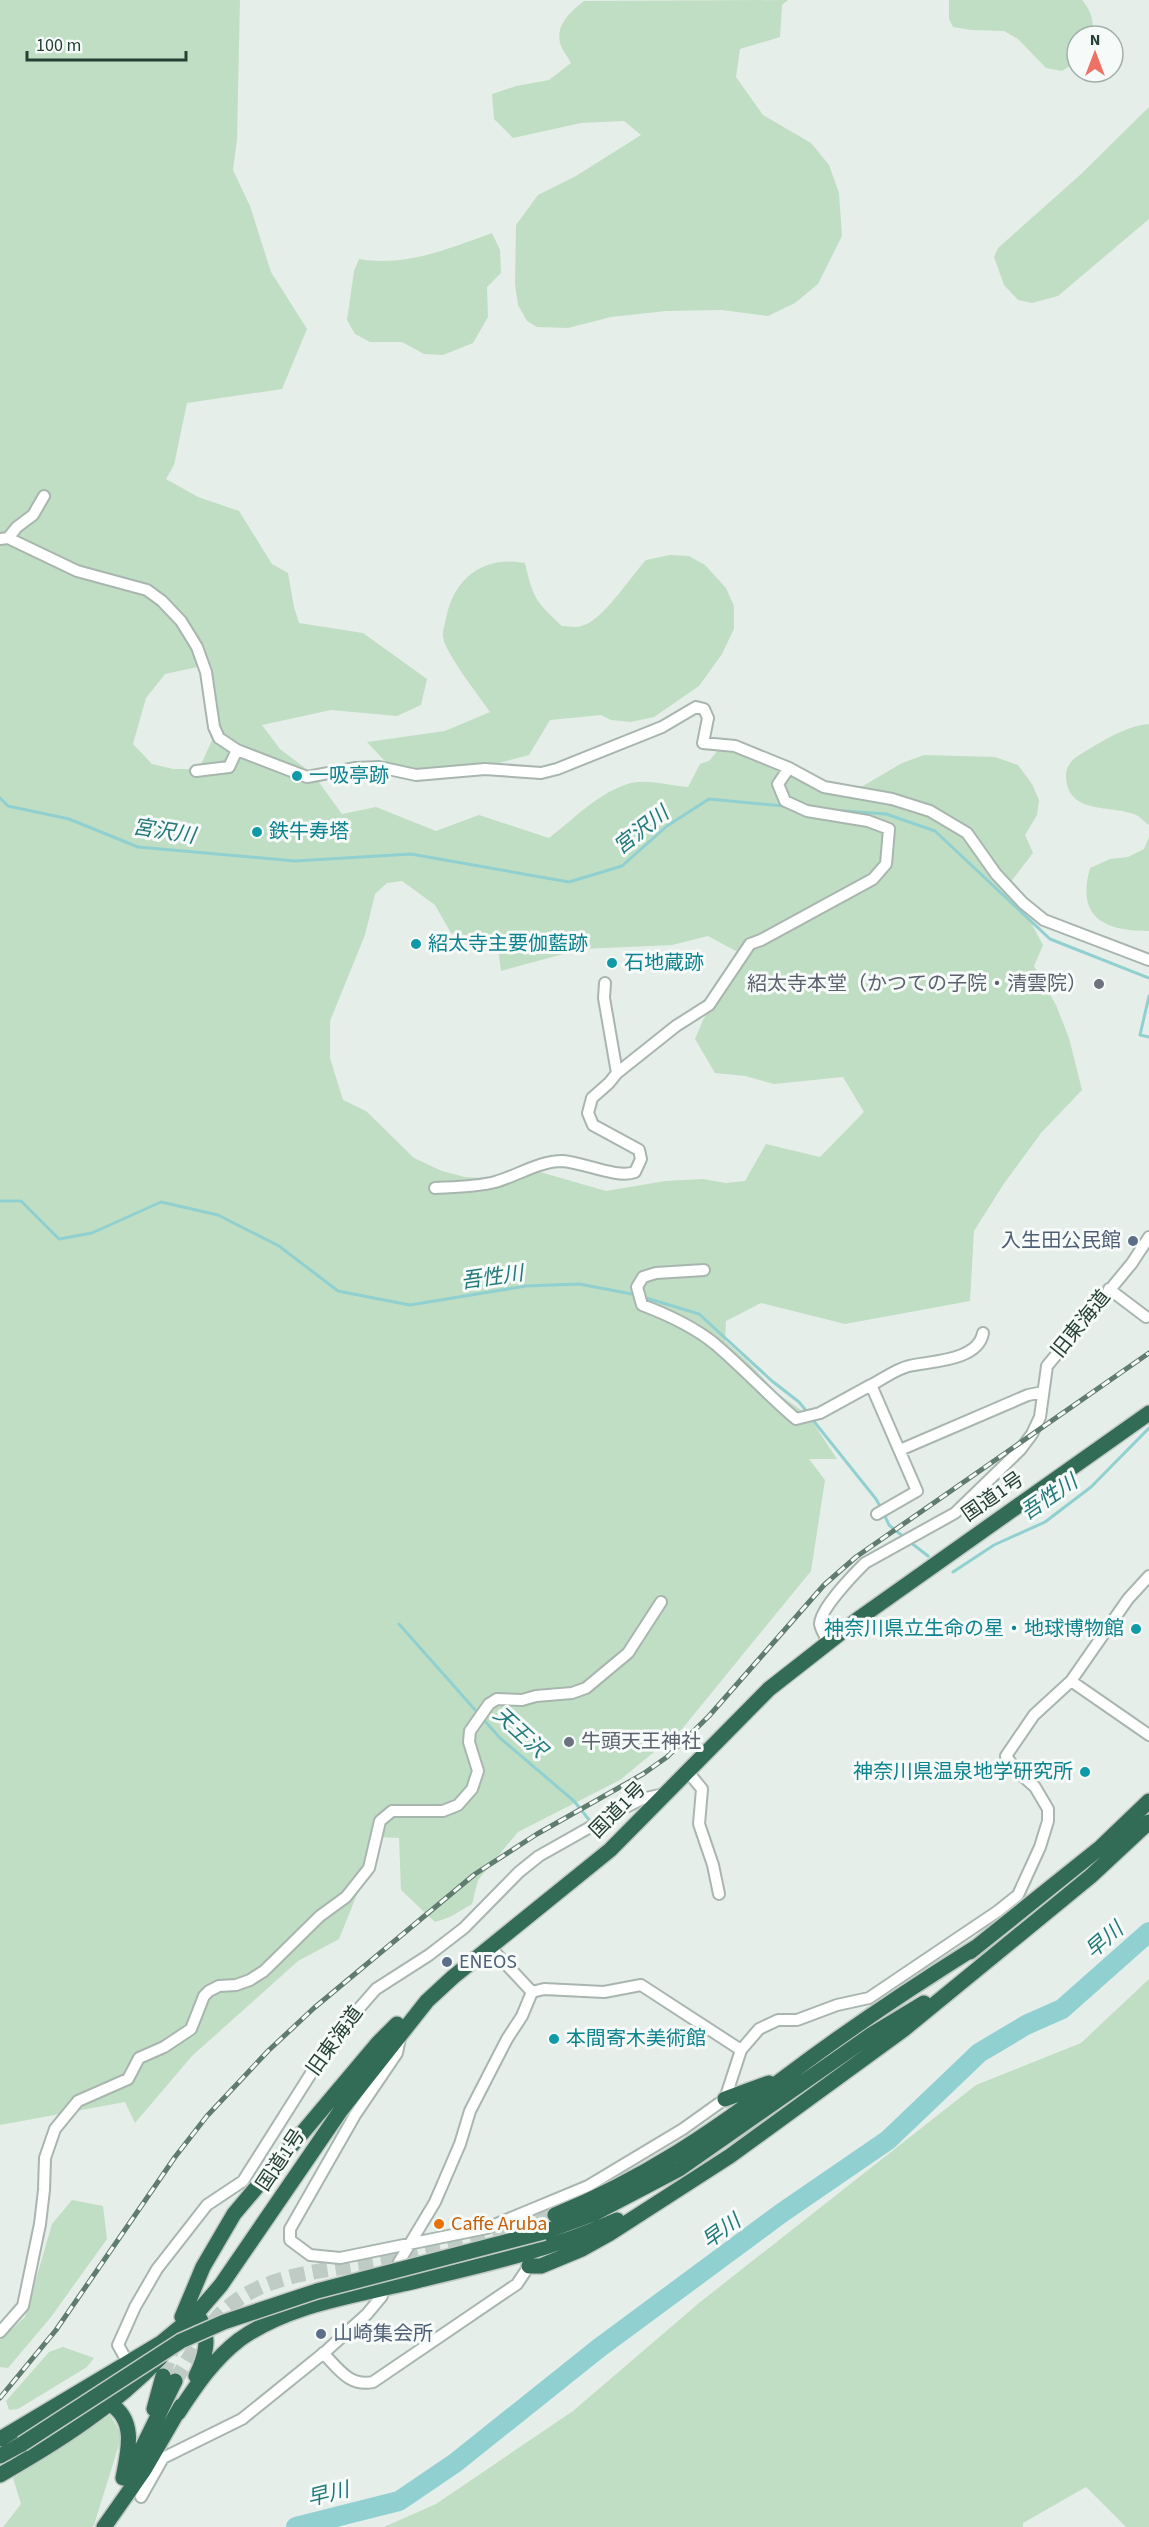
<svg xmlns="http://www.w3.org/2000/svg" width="1149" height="2527" viewBox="0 0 1149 2527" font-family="'Source Sans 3','Noto Sans JP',sans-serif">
<rect width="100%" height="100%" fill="#e6eee9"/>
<path fill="#c0dec3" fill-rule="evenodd" d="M0 0H240L237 139 233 170 250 206 271 272 307 329 282 389 187 403 174 465 166 479 198 497 239 511 272 564 288 573 294 607 299 623 363 633 427 679 421 705 397 716 331 710 262 725 280 749 313 774 342 814 376 807 436 831 479 815 549 838C574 819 600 791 631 783 650 779 670 786 688 787L700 764 709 761 718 750 742 754 792 775 810 786 827 792 863 786 902 763 924 755 995 757 1018 765 1032 784 1039 800 1037 815 1025 835 1033 853 1009 884V901L1028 917 1043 945 1034 966 1056 1005 1069 1038 1082 1090 1041 1133 1003 1185 974 1231 970 1301 845 1324 761 1303 726 1321 725 1341 747 1361 778 1394 808 1415 837 1459H809L825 1480 811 1571 682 1729 620 1780 518 1832 478 1880 472 1904 450 1917 435 1922 401 1890 399 1838 380 1837 339 1939 298 1961 240 2013 192 2056 135 2123 125 2102 0 2125ZM202 666 218 727 199 769H173L152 764 133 744 146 698 165 674ZM402 881 435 905 451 933 497 940 501 971 582 949 672 945 708 936 745 956 703 1020 695 1039 715 1073 745 1076 774 1084 843 1077 864 1112 820 1157 766 1144 745 1181 726 1183 703 1179 665 1181 606 1191 540 1172 494 1179 465 1177 442 1171 414 1158 366 1111 343 1100 330 1058V1021L365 935 375 894 387 883Z
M788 0 782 5 780 37 740 49 736 77 763 115 811 143 829 165 839 193 842 236 818 284 795 303 768 316 722 310 666 311 611 317 568 328 537 327 527 321 518 305 515 284 516 225 538 195 576 176 641 135 624 121 581 123 513 138 494 119 492 94 516 86 549 80 571 63C568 57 563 51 561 46 554 26 570 12 584 1Z
M949 0H1082C1091 10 1095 23 1092 36H1077V61L1062 71 1046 68 1018 39 1004 31 971 30 953 27 949 19Z
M1149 107V219L1058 296 1032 303 1018 300 1004 285 994 257 998 248 1080 175Z
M492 233 500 250 501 273 487 287 488 317 473 343 443 355 424 354 402 342H370L355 334 347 320 354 271 359 259C407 267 447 249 492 233Z
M670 555 689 556 705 565 726 588 734 606V629L722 654 699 686 654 717 631 722 611 720 601 715 550 720 529 755 468 771 398 775 367 742 445 731 490 712C480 697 445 653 443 637 442 632 445 624 446 619 453 578 484 555 525 563 533 598 536 602 562 626 568 626 576 628 581 626 602 622 631 576 646 560Z
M1149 724V931C1104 931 1076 918 1090 868L1110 859 1128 857 1144 849 1149 837V825C1144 822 1140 816 1134 814 1108 805 1066 814 1066 775 1066 766 1073 758 1081 754 1101 742 1125 726 1149 724Z
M1149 1979V2527H1126L1086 2487 1023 2523V2527H384L436 2504 573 2411 699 2303 976 2085 1081 2043Z
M72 2200 103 2206 107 2239 51 2317 8 2368 0 2367V2340L25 2317 52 2224Z
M63 2347 94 2358 87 2367 18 2409 9 2410 6 2401 49 2352Z
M110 2415 122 2435 94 2525 92 2527H3L21 2504 13 2478Z"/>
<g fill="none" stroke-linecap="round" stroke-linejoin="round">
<path stroke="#91d0d0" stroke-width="3" d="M0 798 8 806 69 819 138 847 295 861 411 854 569 882 622 866 667 826 709 799 784 806
M830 810 886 814 935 831 1050 939 1149 978
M1149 996 1140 1035 1149 1037
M0 1201H21L59 1239 92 1233 161 1202 218 1215 279 1246 338 1291 410 1305 526 1286 579 1284 637 1295
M643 1297 699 1314 772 1381 799 1402 808 1413
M812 1419 876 1499 881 1508
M884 1514 889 1525 905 1538
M910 1542 928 1556
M953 1572 994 1545 1045 1522 1091 1487 1149 1428
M399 1624 500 1738 574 1801 590 1821 633 1795"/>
<path stroke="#91d0d0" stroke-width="20" d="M296 2527 399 2501 455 2463 599 2348 783 2212 888 2140 979 2053 1026 2025 1062 2009 1149 1932"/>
<path stroke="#bfcbc5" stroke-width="15" stroke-dasharray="15 8" stroke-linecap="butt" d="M163 2376 175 2339
M175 2381C188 2360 199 2339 215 2320 258 2270 329 2272 388 2260 445 2250 500 2232 555 2215"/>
<g stroke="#a8b6af" stroke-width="14">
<path id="minor" d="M8 538 17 527 33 515 44 496
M0 539 8 538 77 571 147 590 162 601 181 621 197 647 206 672 214 727 219 738 237 750 307 777 355 768 379 767 416 775 485 769 541 773 557 769 662 727 696 707 704 709 708 718 703 743 735 746 789 768 824 787 892 799 930 811 967 833 996 874 1023 903 1044 920 1149 960
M196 771 229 767 237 750
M605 983 604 998 617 1073
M435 1188C455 1187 476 1187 495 1182 517 1176 539 1161 562 1161 583 1162 617 1179 635 1172L641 1159 639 1150 593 1125 588 1113 592 1098 609 1083 617 1073 676 1026 709 1005 750 944 761 940 873 879 886 864 889 829 868 821 807 811 785 801 778 784 789 768
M704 1270 656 1273 643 1277 637 1287 642 1305C666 1314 694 1327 715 1344 743 1368 768 1395 796 1419L820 1413 871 1385 917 1491 877 1514
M1109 1289 1146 1317
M871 1385C883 1379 896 1369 909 1366 931 1361 978 1361 983 1333
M900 1450 1028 1395 1043 1392
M828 1641C825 1636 821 1630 820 1624 820 1609 854 1574 865 1563L955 1513 1020 1450 1032 1434 1040 1417 1047 1366 1132 1263 1149 1237
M1071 1681 1149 1735
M688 1772 702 1789 699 1824 713 1865 719 1894
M490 1947 532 1992 544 1989 604 1992 641 1985 741 2050
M400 2038 397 2053 355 2115 290 2229V2240L310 2255 340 2258 487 2228 588 2186 683 2129 725 2099 741 2050 759 2029 778 2020H797L837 2005 869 1998 998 1911 1018 1895 1040 1847 1048 1821V1809L1035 1787 1016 1770 1006 1756 1034 1715 1071 1681 1128 1599 1149 1576
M518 2215 523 2230
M399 2262 435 2202 460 2144 470 2111 507 2039 522 2016 532 1992
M0 2332 23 2306 40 2224 44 2190 45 2158 55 2129 78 2101 128 2079 139 2058 164 2047 191 2029 204 1996 209 1991 219 1986 236 1985 250 1980 264 1971 320 1916 346 1897 369 1868 380 1821 392 1811H443L458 1805 472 1789 478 1771 469 1742 470 1731 489 1704 497 1699 522 1700 536 1696 572 1693 586 1688 628 1653 661 1602
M323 2353C338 2368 349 2387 373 2382L517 2284 529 2266V2259
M131 2368 118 2345 135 2307 157 2269 207 2205 243 2181 334 2037 376 1989 429 1955 464 1928 519 1872 539 1856 624 1808 642 1799 664 1794
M141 2497 163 2458 242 2419 325 2352 367 2314 382 2296"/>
</g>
<g stroke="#c2cac6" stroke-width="18">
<path id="highway" d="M970 1952 1101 1847 1149 1801
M725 2099 769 2083
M555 2215C645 2178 711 2133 788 2075 849 2029 912 1987 976 1947
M544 2232 593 2214 679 2169 871 2035 924 2003
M529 2266H541L582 2249 609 2234 730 2156 903 2030 1091 1876 1149 1822
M182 2317 203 2267 234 2214 378 2043 397 2024
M196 2376C205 2358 211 2338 200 2319
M110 2404C137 2420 128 2452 123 2478
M154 2409 163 2376
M178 2413C196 2386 213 2360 239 2340 286 2306 348 2297 403 2284 475 2267 548 2251 617 2220
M0 2439 161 2343 196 2314 221 2285 341 2110 427 2001 453 1977 610 1850 769 1689 861 1617 1149 1413
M0 2456 22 2444
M0 2475C58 2442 113 2407 160 2358
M129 2475 175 2381
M104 2527 144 2470 181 2406"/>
</g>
<use href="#minor" stroke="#fff" stroke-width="10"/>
<use href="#highway" stroke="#326b56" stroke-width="15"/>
<g stroke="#607b6f" stroke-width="5">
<path id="rail" d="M0 2398 56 2330 175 2157 207 2116 268 2051 314 2008 475 1874 537 1834 643 1774 667 1757 709 1716 824 1585 856 1557 1149 1353"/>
</g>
<use href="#rail" stroke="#f6faf8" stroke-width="3" stroke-dasharray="9" stroke-linecap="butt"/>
<g stroke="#c2cac6" stroke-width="18" stroke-linecap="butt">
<path id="highway-bridge" d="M22 2444 181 2341 224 2322 317 2291 544 2232"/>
</g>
<use href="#highway-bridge" stroke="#326b56" stroke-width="15"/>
</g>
<g fill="#0f9aa8" stroke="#f6faf8" stroke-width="2">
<circle cx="297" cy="776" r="6"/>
<circle cx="257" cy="832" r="6"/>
<circle cx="416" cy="944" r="6"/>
<circle cx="612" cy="963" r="6"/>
<circle cx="1136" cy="1629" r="6"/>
<circle cx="1085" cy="1772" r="6"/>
<circle cx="554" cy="2039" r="6"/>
</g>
<g fill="#6b7280" stroke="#f6faf8" stroke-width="2">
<circle cx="1099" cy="984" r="6"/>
<circle cx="569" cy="1742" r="6"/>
</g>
<g fill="#5c6f8a" stroke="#f6faf8" stroke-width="2">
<circle cx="1133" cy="1241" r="6"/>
<circle cx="447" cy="1962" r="6"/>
<circle cx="321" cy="2334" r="6"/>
</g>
<circle fill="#e8710a" stroke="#f6faf8" stroke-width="2" cx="439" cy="2224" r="6"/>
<g text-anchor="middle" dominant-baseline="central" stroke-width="6" stroke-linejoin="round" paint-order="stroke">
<g font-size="20" fill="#0d838f" stroke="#f6faf8" text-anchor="start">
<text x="309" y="776">一吸亭跡</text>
<text x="269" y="832">鉄牛寿塔</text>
<text x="428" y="944">紹太寺主要伽藍跡</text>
<text x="624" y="963">石地蔵跡</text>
<text x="1124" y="1629" text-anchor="end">神奈川県立生命の星・地球博物館</text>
<text x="1073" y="1772" text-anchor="end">神奈川県温泉地学研究所</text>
<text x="566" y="2039">本間寄木美術館</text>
</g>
<g font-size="20" fill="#5b616d" stroke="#f6faf8" text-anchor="end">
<text x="1087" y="984">紹太寺本堂（かつての子院・清雲院）</text>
<text x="581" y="1742" text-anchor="start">牛頭天王神社</text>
</g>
<g font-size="20" fill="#4e5e75" stroke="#f6faf8" text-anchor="start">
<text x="1121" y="1241" text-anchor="end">入生田公民館</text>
<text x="459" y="1962">ENEOS</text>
<text x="333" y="2334">山崎集会所</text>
</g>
<g font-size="20" fill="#254034" stroke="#f6faf8">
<text transform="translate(1081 1324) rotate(-51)">旧東海道</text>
<text transform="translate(993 1497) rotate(-35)">国道1号</text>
<text transform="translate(618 1810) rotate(-45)">国道1号</text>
<text transform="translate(335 2041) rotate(-54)">旧東海道</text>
<text transform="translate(281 2160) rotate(-56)">国道1号</text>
</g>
<g font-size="20" fill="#c56008" stroke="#f6faf8" text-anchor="start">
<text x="451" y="2224">Caffe Aruba</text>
</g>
<g font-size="21" font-style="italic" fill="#21797a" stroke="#f6faf8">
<text transform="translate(641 830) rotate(-38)">宮沢川</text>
<text transform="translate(164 831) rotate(9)">宮沢川</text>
<text transform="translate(492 1277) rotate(-8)">吾性川</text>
<text transform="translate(1049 1497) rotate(-34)">吾性川</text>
<text transform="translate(520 1732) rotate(43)">天王沢</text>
<text transform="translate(1104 1940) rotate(-41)">早川</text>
<text transform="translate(721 2231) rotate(-36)">早川</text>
<text transform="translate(328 2494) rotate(-14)">早川</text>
</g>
</g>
<g transform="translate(1095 54)"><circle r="28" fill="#f6faf8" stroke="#a2b0aa" stroke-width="1.5"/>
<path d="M0-4.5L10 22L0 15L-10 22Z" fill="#ed7165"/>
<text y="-9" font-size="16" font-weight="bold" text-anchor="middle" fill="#254034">N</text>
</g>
<path d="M27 51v9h159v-9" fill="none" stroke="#254034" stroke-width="3"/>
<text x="36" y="51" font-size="18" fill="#254034" stroke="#f6faf8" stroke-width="4.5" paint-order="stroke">100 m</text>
</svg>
